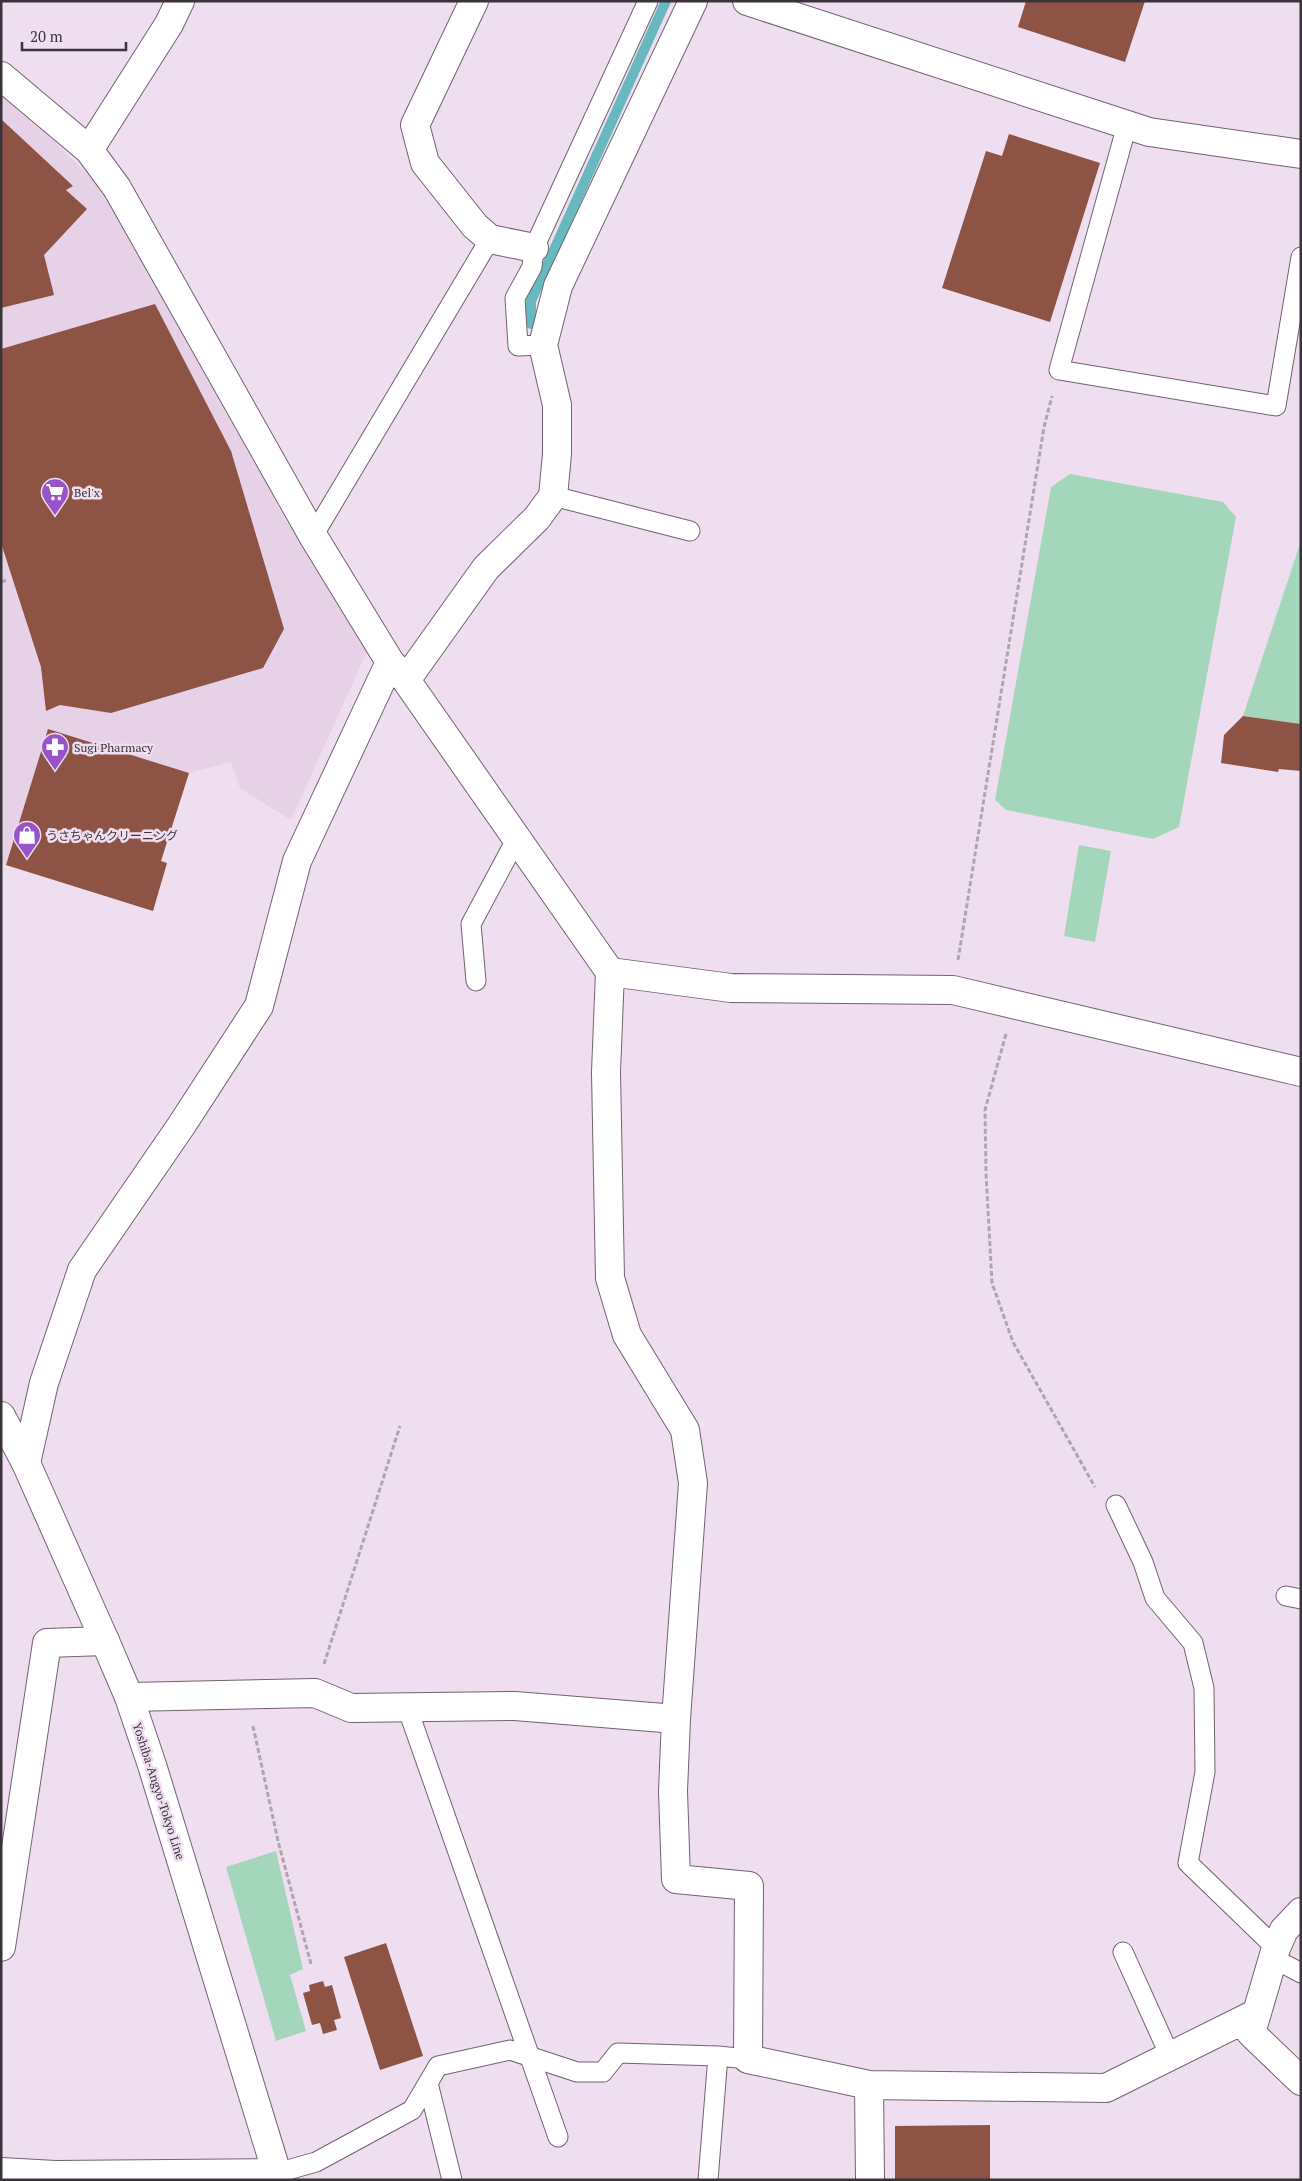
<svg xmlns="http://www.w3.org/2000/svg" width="1302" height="2181" viewBox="0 0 1302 2181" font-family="'PT Serif','Noto Sans JP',serif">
<rect width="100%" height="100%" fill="#efdeef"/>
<path fill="#e7d1e7" d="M1 88 115 202 285 519 369 647 291 820 240 788 231 762 189 773 161 861 167 863 153 911 1 864Z"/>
<path fill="#a4d6bb" d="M1070 474 1223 502 1236 517 1179 827 1153 839 1006 810 995 800 1051 487Z
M1301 541V724L1243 716Z
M1079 845 1111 851 1095 942 1064 936Z
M276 1851 303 1969 290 1975 306 2031 276 2041 226 1867Z"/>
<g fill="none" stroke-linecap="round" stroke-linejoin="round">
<path stroke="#67b9bf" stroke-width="10" d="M531 324V301L666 1"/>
</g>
<path fill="#8d5345" d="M1026 1H1145L1125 62 1018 27Z
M1 119 73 186 66 190 87 209 44 255 54 295 1 308Z
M1009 134 1100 163 1050 322 942 288 986 151 1002 156Z
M155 304 231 451 284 629 263 668 111 713 60 705 46 711 41 667 1 543V349Z
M1243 716 1301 724V771L1279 769 1278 772 1221 763 1224 735Z
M48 729 189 773 161 861 167 863 153 911 6 865Z
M386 1943 423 2056 380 2070 344 1957Z
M323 1981 325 1987 332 1985 341 2018 334 2020 337 2030 323 2034 320 2023 312 2025 303 1993 310 1991 309 1985Z
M990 2125V2180H895V2126Z"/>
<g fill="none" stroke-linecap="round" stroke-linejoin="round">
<g stroke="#716271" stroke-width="21">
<path id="service" d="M1127 125 1059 370 1276 406 1301 257
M543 345 518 346 515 298 532 267 534 248 648 1
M553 496 690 531
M313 536 490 239
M476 981 471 924 517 838
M1116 1505 1143 1562 1155 1598 1193 1643 1204 1688 1205 1772 1188 1863 1276 1948
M1286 1596 1301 1599
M407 1707 558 2137
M1123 1952 1170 2056
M1273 1958 1301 1973
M428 2083 452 2180
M277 2173 316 2162 412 2110 438 2066 510 2050 577 2072H603L618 2053 718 2056 748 2059
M708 2180 718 2056"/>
</g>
<g stroke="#716271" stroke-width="30">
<path id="minor" d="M474 1 415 125 425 163 475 226 490 239 534 248
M1 76 89 150 117 188 313 536 390 662 406 680 610 972 731 988 953 990 1301 1072
M89 150 169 24 180 1
M406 680 486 568 537 518 553 496 557 454V405L543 345 558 286 693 1
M610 972 606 1072 610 1278 627 1335 685 1430 693 1483 676 1719 673 1791 676 1879 749 1886 748 2059 869 2085 870 2180
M26 1463 44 1383 82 1270 181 1126 259 1006 297 861 390 662
M129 1697 315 1693 351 1708 515 1706 676 1719
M1301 1912 1284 1930 1276 1948 1251 2033 1301 2081
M1 1947 47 1643 105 1641
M869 2085 1106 2088 1257 2013
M1 2172 55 2175 277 2173"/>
</g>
<g stroke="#716271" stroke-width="30">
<path id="tertiary" d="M747 1 1149 132 1301 154"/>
</g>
<g stroke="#716271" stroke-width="30">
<path id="secondary" d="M1 1416 26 1463 105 1641 129 1697 152 1765 279 2180"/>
</g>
<path stroke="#b1a4b1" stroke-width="3" stroke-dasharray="5 2.5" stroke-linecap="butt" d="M1 582 7 580
M958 960 1044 427 1052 396
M1006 1034 985 1110 986 1173 992 1283 1013 1342 1095 1487
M324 1664 400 1426
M253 1726 278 1841 311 1964"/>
<use href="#service" stroke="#fff" stroke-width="19"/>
<use href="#minor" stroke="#fff" stroke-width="28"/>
<use href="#tertiary" stroke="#fff" stroke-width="28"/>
<use href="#secondary" stroke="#fff" stroke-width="28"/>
</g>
<defs>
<g id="supermarket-pin" transform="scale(1.4375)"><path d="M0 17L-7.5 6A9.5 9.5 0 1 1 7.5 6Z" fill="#9853c8" stroke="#efdeef"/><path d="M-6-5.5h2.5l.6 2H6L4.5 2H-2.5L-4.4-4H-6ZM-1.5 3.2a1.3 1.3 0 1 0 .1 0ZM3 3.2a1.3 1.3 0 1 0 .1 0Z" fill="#fff"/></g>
<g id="pharmacy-pin" transform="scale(1.4375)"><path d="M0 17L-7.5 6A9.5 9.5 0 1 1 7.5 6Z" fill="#9853c8" stroke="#efdeef"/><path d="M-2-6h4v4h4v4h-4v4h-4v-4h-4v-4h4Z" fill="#fff"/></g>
<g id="shop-pin" transform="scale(1.4375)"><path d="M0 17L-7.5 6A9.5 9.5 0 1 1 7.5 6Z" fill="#9853c8" stroke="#efdeef"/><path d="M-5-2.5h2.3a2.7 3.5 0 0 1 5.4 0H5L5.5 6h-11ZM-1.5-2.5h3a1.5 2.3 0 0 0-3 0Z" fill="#fff"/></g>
</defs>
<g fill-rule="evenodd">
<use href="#supermarket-pin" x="55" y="492"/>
<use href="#pharmacy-pin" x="55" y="747"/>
<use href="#shop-pin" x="27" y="835"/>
</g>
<g text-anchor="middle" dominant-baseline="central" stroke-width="5" stroke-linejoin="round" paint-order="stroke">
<g font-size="12" fill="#3a333a" stroke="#efdeef" text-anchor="start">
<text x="74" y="492">Bel'x</text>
<text x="74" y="747">Sugi Pharmacy</text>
<text x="46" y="835">うさちゃんクリーニング</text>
</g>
<g font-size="12" fill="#3a333a" stroke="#efdeef">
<text transform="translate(159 1791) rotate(72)">Yoshiba-Angyo-Tokyo Line</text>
</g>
</g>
<rect width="1302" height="2181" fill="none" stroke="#3a333a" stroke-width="5"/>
<path d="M22 42v8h104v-8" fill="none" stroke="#3a333a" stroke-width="2.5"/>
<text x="30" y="42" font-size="15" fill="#3a333a" stroke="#efdeef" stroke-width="4" paint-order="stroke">20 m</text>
</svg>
